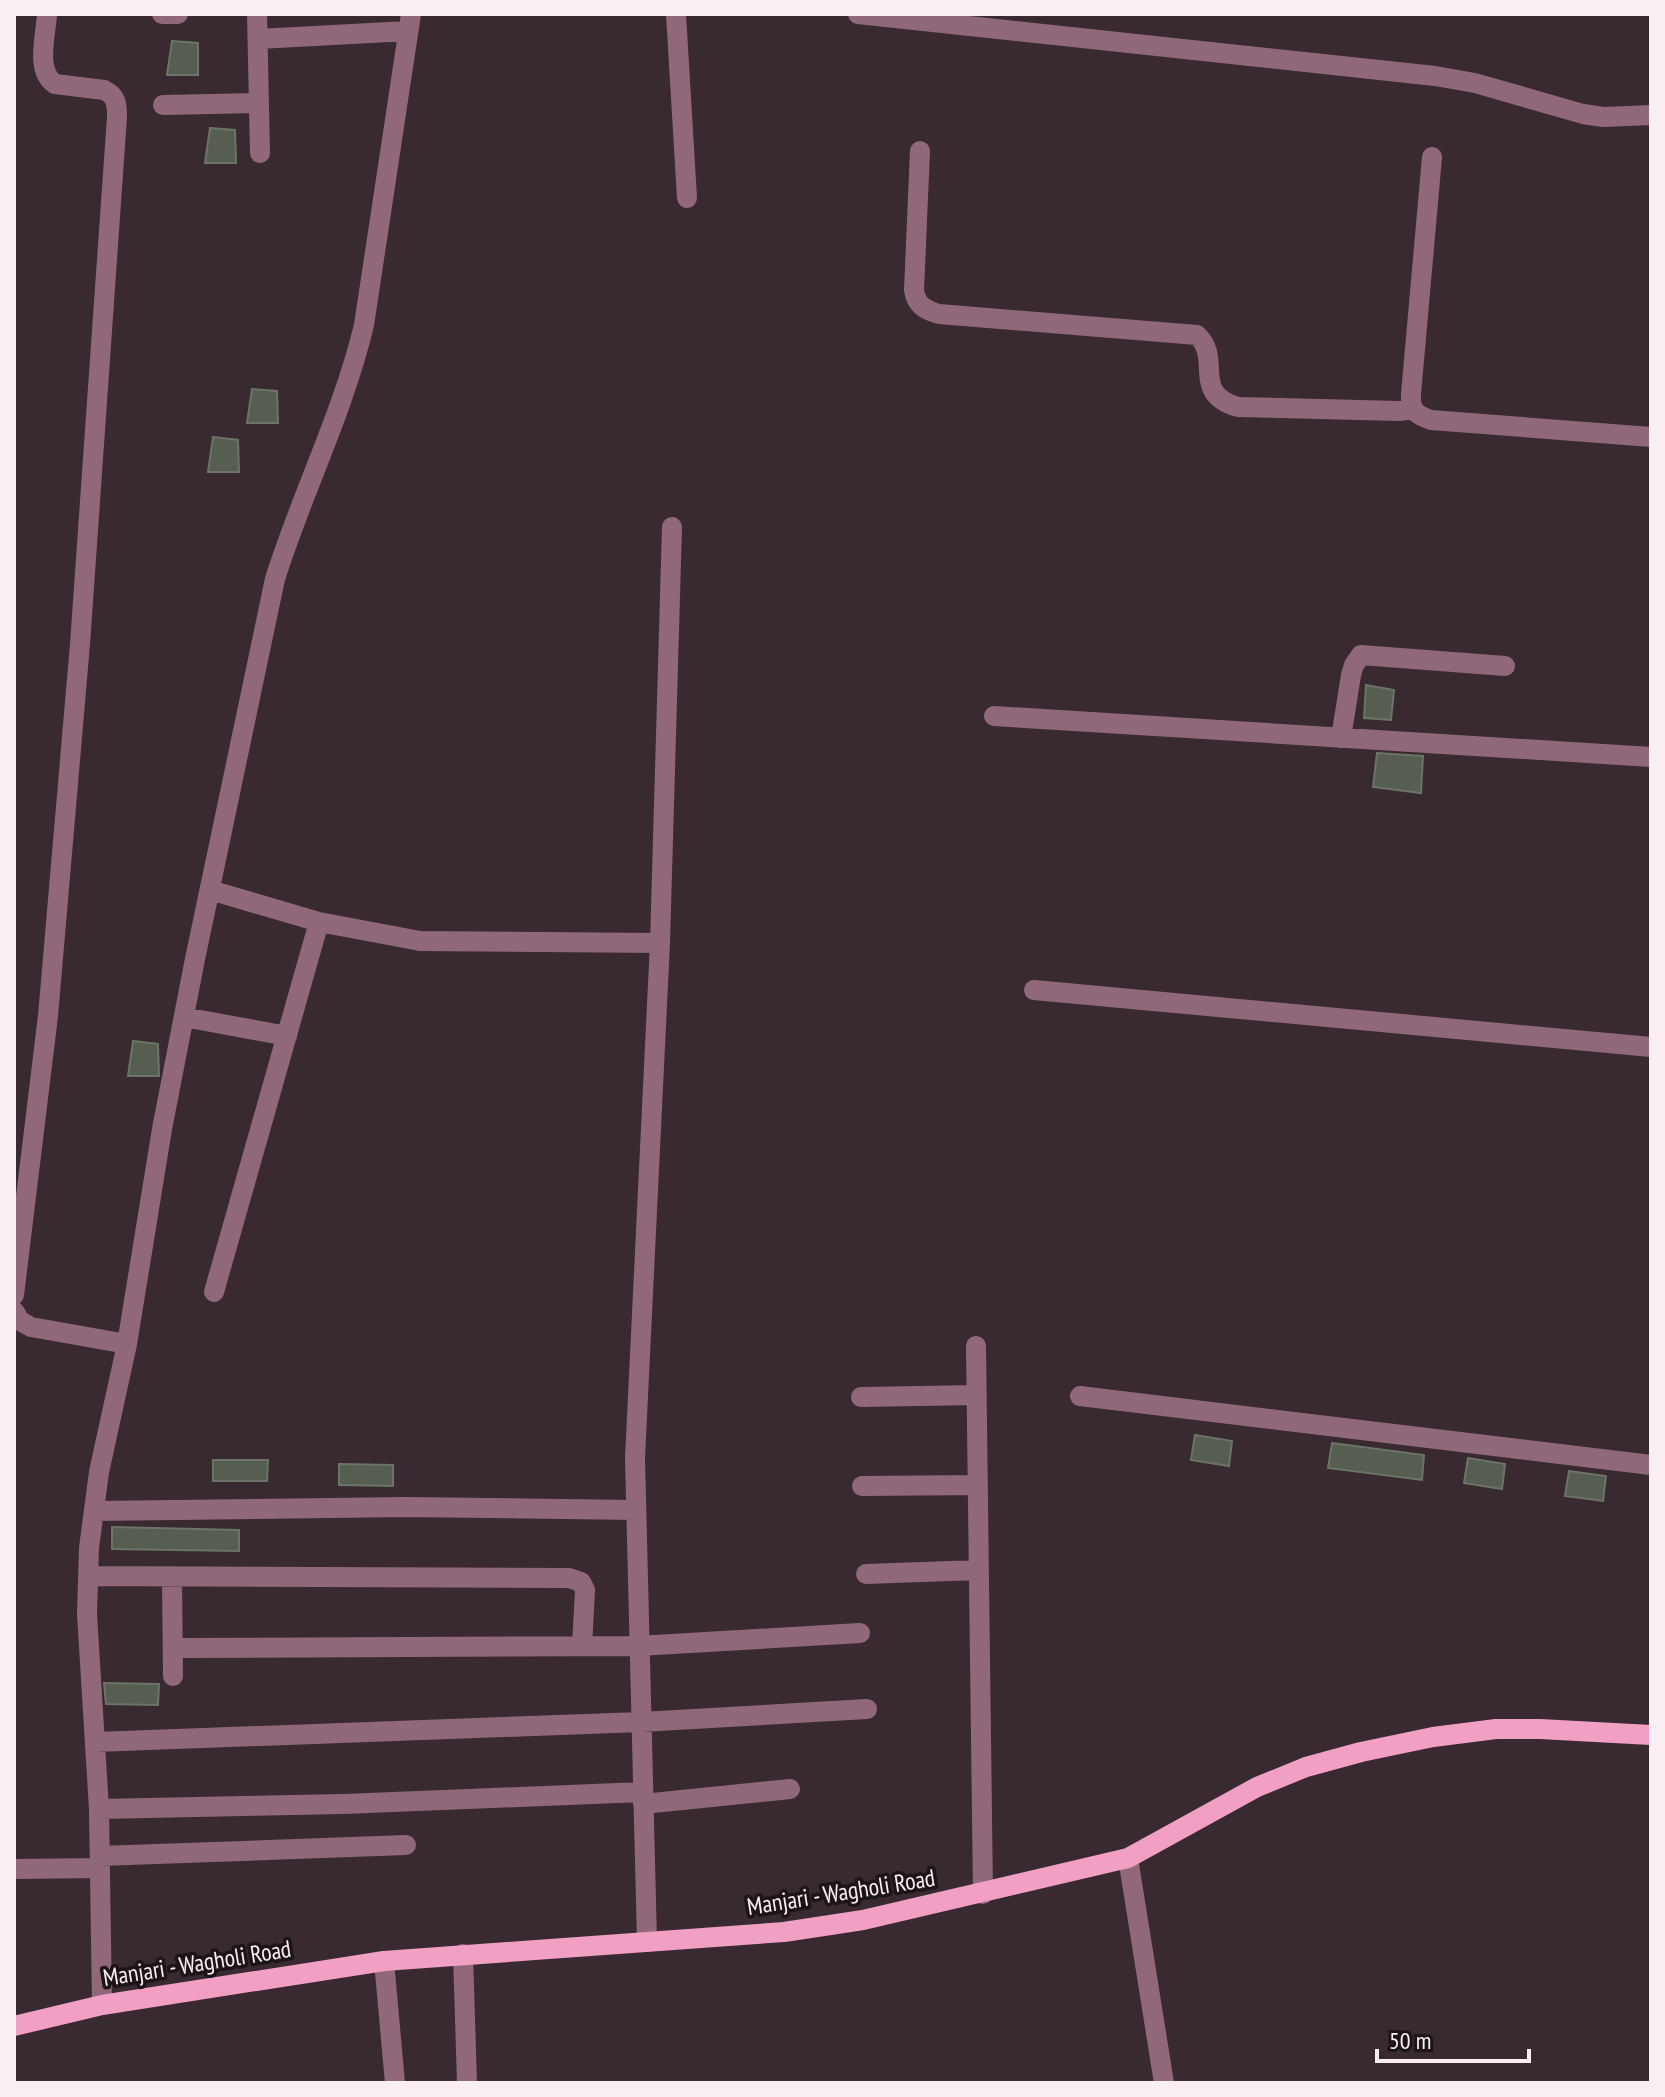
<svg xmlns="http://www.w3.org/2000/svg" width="1665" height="2097" viewBox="0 0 1665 2097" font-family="'PT Sans Narrow',sans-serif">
<rect width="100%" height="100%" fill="#382a30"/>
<path fill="#555e50" stroke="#6b7466" stroke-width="2" d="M172 41 198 43V75H167Z
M210 128 235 130 236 163H205Z
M252 389 277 391 278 423H247Z
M213 437 238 440 239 472H208Z
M1366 685 1394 690 1391 720 1364 718Z
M1377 753 1423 756 1421 793 1373 787Z
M133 1041 158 1044 159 1076H128Z
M1195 1435 1232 1441 1229 1466 1191 1460Z
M1332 1443 1424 1455 1422 1480 1328 1468Z
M1468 1458 1505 1464 1502 1489 1464 1483Z
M213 1460H268L267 1481H213Z
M339 1464 393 1465V1486L339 1485Z
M1569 1471 1606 1476 1603 1501 1565 1496Z
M112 1527 239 1530V1551L112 1549Z
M104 1683 159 1684 158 1705 106 1704Z"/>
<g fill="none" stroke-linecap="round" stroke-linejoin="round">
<path stroke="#916879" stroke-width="20" d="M162 14H178
M257 14 260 153
M676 14 687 198
M858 14 1435 76 1475 83 1583 114 1603 117 1651 115
M258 39 408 31
M163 105 259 103
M920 151 914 290C916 305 925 310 939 314L1197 335C1223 359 1190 393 1238 407L1399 411 1412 409
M1432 157 1411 394C1410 410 1416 415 1431 420L1651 437
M994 716 1651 757
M1341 738 1351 675 1354 665 1361 655 1505 666
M210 890 319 922 420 941 660 943
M1034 990 1651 1047
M184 1017 287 1036
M214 1292 319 922
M14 1295 48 1016 80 644 117 117C117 103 116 96 104 90L55 84C35 71 46 35 47 14
M14 1311 20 1321 31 1327 127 1344
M976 1346 983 1894
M1080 1396 1651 1465
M861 1397 977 1395
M862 1486 978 1485
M94 1511 406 1507 635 1510
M866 1574 979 1570
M88 1576 569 1578 581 1582 585 1590 582 1646
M172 1578 173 1676
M173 1648 638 1646 860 1633
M95 1742 641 1722 867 1709
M643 1804 790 1789
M99 1809 344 1804 642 1792
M100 1856 406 1845
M1128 1858 1164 2083
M14 1869 100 1868
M647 1942 635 1458 660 943 672 527
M463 1954 467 2083
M384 1961 395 2083
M102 2005 99 1809 87 1614 89 1548 99 1472 127 1344 162 1129 195 959 275 579C302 493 343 413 364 325L411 14"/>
<path stroke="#f29fc4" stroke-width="20" d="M14 2026 102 2005 384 1961 784 1932 863 1920 1128 1858 1257 1787 1306 1767 1361 1752 1433 1737 1496 1729H1540L1651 1735"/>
</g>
<g text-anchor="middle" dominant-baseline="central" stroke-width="7" stroke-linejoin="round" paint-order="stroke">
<g font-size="24" fill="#f9eff3" stroke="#1b1517">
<text transform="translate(841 1892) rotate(-9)">Manjari - Wagholi Road</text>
<text transform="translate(197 1963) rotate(-9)">Manjari - Wagholi Road</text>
</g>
</g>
<rect width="1665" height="2097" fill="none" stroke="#f9eff3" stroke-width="32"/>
<path d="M1377 2049v12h152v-12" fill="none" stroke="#f9eff3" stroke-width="4"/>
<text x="1389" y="2049" font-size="24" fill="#f9eff3" stroke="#1b1517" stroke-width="6" paint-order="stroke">50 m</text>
</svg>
